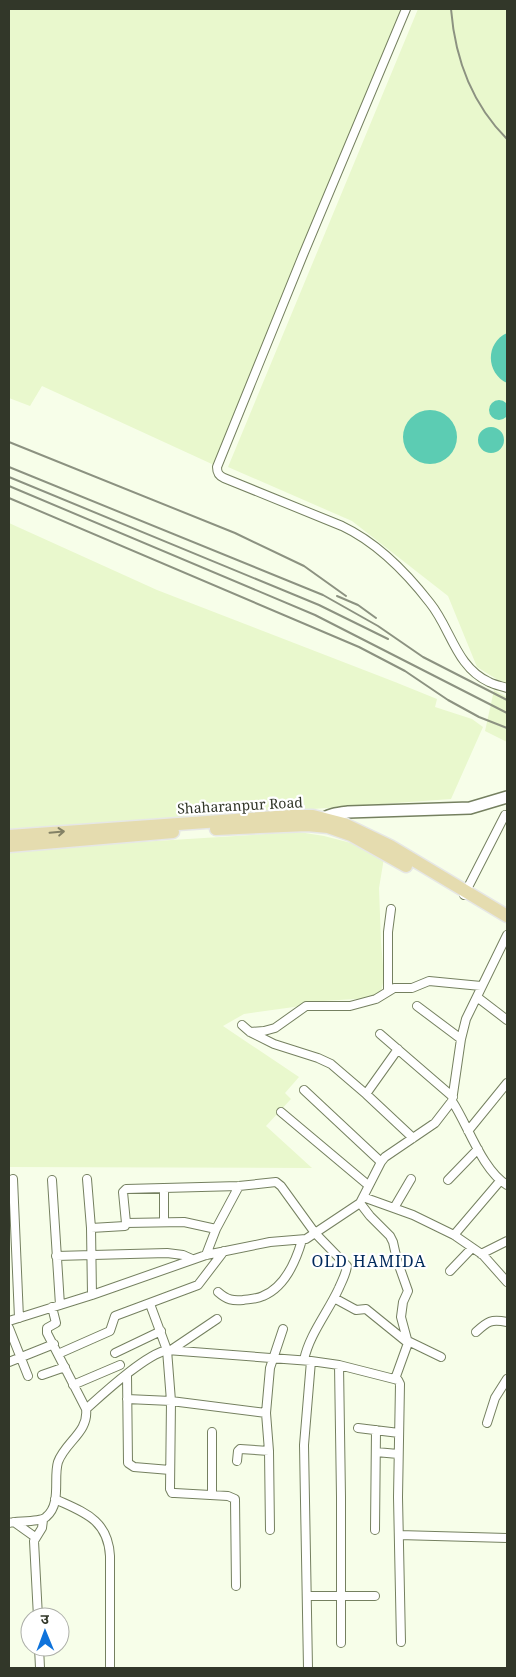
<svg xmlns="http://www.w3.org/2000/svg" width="516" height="1677" viewBox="0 0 516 1677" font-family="'Noto Serif','Noto Sans Devanagari',serif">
<rect width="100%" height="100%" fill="#f7fee9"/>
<path fill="#e9f8cd" d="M9 9H401L214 465 42 386 30 406 9 398Z
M418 9H507V684L506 685 477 667 448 596 352 521 228 467Z
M9 523 157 590 395 682 437 699 435 707 472 719 483 727 451 799 228 815 9 832Z
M494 690 507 697V742L485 731Z
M299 832 324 836 355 844 384 858 379 888 381 942 384 978 381 992 371 998 323 1001 294 1007 244 1014 223 1026 299 1077 285 1093 291 1099 266 1126 312 1168 9 1167V852L124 843Z"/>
<path fill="#5cccb3" d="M507 333V383C486 373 485 343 507 333Z
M489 410a10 10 0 1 1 20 0a10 10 0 1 1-20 0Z
M403 437a27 27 0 1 1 54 0a27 27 0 1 1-54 0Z
M478 440a13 13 0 1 1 26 0a13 13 0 1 1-26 0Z"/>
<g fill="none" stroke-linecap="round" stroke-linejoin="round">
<g stroke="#758060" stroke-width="10">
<path id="street" d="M406 9 303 255 217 467C217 473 219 476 224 478L342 526C378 543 406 572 430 603 451 629 456 667 489 682 495 685 501 686 507 688
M464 895 505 815
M388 991V932L391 909
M477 997 507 1020
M417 1006 461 1039
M242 1025 250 1032 274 1044 318 1058 331 1064 366 1094 413 1138
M250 1032 264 1031 275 1028 306 1006H350L376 999 394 988H412L429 981 481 986
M380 1034 453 1097
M304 1090 381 1162
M366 1094 398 1049
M452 1101C468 1125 482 1170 507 1185
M281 1112 368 1185
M468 1131 507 1083
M13 1179 19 1318
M87 1179 91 1228 92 1295
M52 1180 60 1305
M448 1180 478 1149
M363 1197 413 1215 454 1235 483 1255 507 1282
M360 1203 370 1216 390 1236 393 1242 397 1260 408 1291 403 1302 401 1317 408 1343 395 1379
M394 1208 411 1179
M164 1221V1188
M126 1223 184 1222 216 1229
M91 1228 125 1226 126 1223 123 1192 126 1189 239 1186 276 1182 281 1186 315 1233 347 1266C346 1274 342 1281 339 1288 328 1312 309 1335 304 1360
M454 1235 500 1181
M481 1254 507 1241
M206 1255 216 1229 239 1186
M56 1256 167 1253 183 1255 192 1259
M450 1271 472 1248
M218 1292C227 1300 233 1301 243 1300 250 1299 257 1299 263 1296 285 1287 296 1261 302 1240
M334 1298 356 1310 366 1309 408 1343
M150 1304 167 1350 171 1401 170 1489 172 1493H175L228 1496 235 1499 236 1586
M9 1321 92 1295 206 1255 270 1242 306 1239 360 1203 381 1162 385 1157 435 1123 452 1101 461 1039 466 1019 507 935
M9 1328 28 1376
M476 1332C488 1321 491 1319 507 1322
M408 1341 441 1357
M171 1350 217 1319
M115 1353 161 1331
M58 1354 110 1331 115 1316 198 1285 224 1251
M9 1362 54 1344
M339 1365 341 1497V1643
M42 1375 65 1367
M127 1375 128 1463 134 1467 170 1470
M73 1385 120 1365
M127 1399 171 1401 266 1413
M86 1409C104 1393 145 1355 167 1350L311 1361 339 1365 398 1380 400 1384 398 1497 401 1642
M487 1423 495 1398 507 1379
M358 1428 399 1433
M376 1452 398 1454
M237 1461 238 1451 240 1449 269 1451
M212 1495V1432
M55 1499C83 1512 108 1519 110 1556V1668
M14 1522 35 1537
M9 1523C17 1521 41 1522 46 1517 62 1504 53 1478 58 1462 65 1442 89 1432 86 1409L47 1333V1328L56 1323 52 1307
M270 1530 269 1451 266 1413 270 1368 283 1329
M375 1530 376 1430
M399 1535 507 1538
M307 1596H375
M38 1617 34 1541 42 1528 43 1520
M39 1647 40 1668
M308 1668 304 1445 311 1361"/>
</g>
<g stroke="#758060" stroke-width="14">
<path id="secondary" d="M321 821C327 814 339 813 348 812L470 808 507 797"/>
</g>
<g stroke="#e6e7e5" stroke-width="15">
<path id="primary" d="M216 829 307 825 328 827 351 835 406 866
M9 836 290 816H313L344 824 390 846 507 916
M9 846 173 832"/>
</g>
<use href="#street" stroke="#fff" stroke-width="8"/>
<use href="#secondary" stroke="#fff" stroke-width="11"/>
<use href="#primary" stroke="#e5dcaf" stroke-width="12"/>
<path stroke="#8c9281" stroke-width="2" d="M451 9C455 58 472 104 507 139
M9 442 235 533 304 566 346 596
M9 467 323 595 378 626 423 657 507 700
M9 477 319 605 388 639
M9 486 315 615 507 713
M9 498 359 647 405 671 448 700 479 717 507 728
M337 596 358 605 376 618"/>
</g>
<defs><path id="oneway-shaft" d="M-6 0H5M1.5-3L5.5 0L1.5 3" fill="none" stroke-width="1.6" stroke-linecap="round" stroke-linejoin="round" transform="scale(1.25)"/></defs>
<use stroke="#838165" href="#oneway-shaft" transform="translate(57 832) rotate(-5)"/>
<g text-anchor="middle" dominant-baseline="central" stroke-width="4.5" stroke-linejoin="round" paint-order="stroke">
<g font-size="14" fill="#323729" stroke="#fff">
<text transform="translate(240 805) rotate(-3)">Shaharanpur Road</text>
</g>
<g font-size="16" letter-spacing="1" fill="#00295b" stroke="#fff">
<text x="369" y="1261">OLD HAMIDA</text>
</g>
</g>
<rect width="516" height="1677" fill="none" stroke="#323729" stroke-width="20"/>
<g transform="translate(45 1632) rotate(359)"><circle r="24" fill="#ffffff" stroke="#adafa9"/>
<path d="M0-4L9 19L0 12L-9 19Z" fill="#0f73db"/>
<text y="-8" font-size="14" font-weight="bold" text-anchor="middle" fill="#323729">उ</text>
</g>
</svg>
